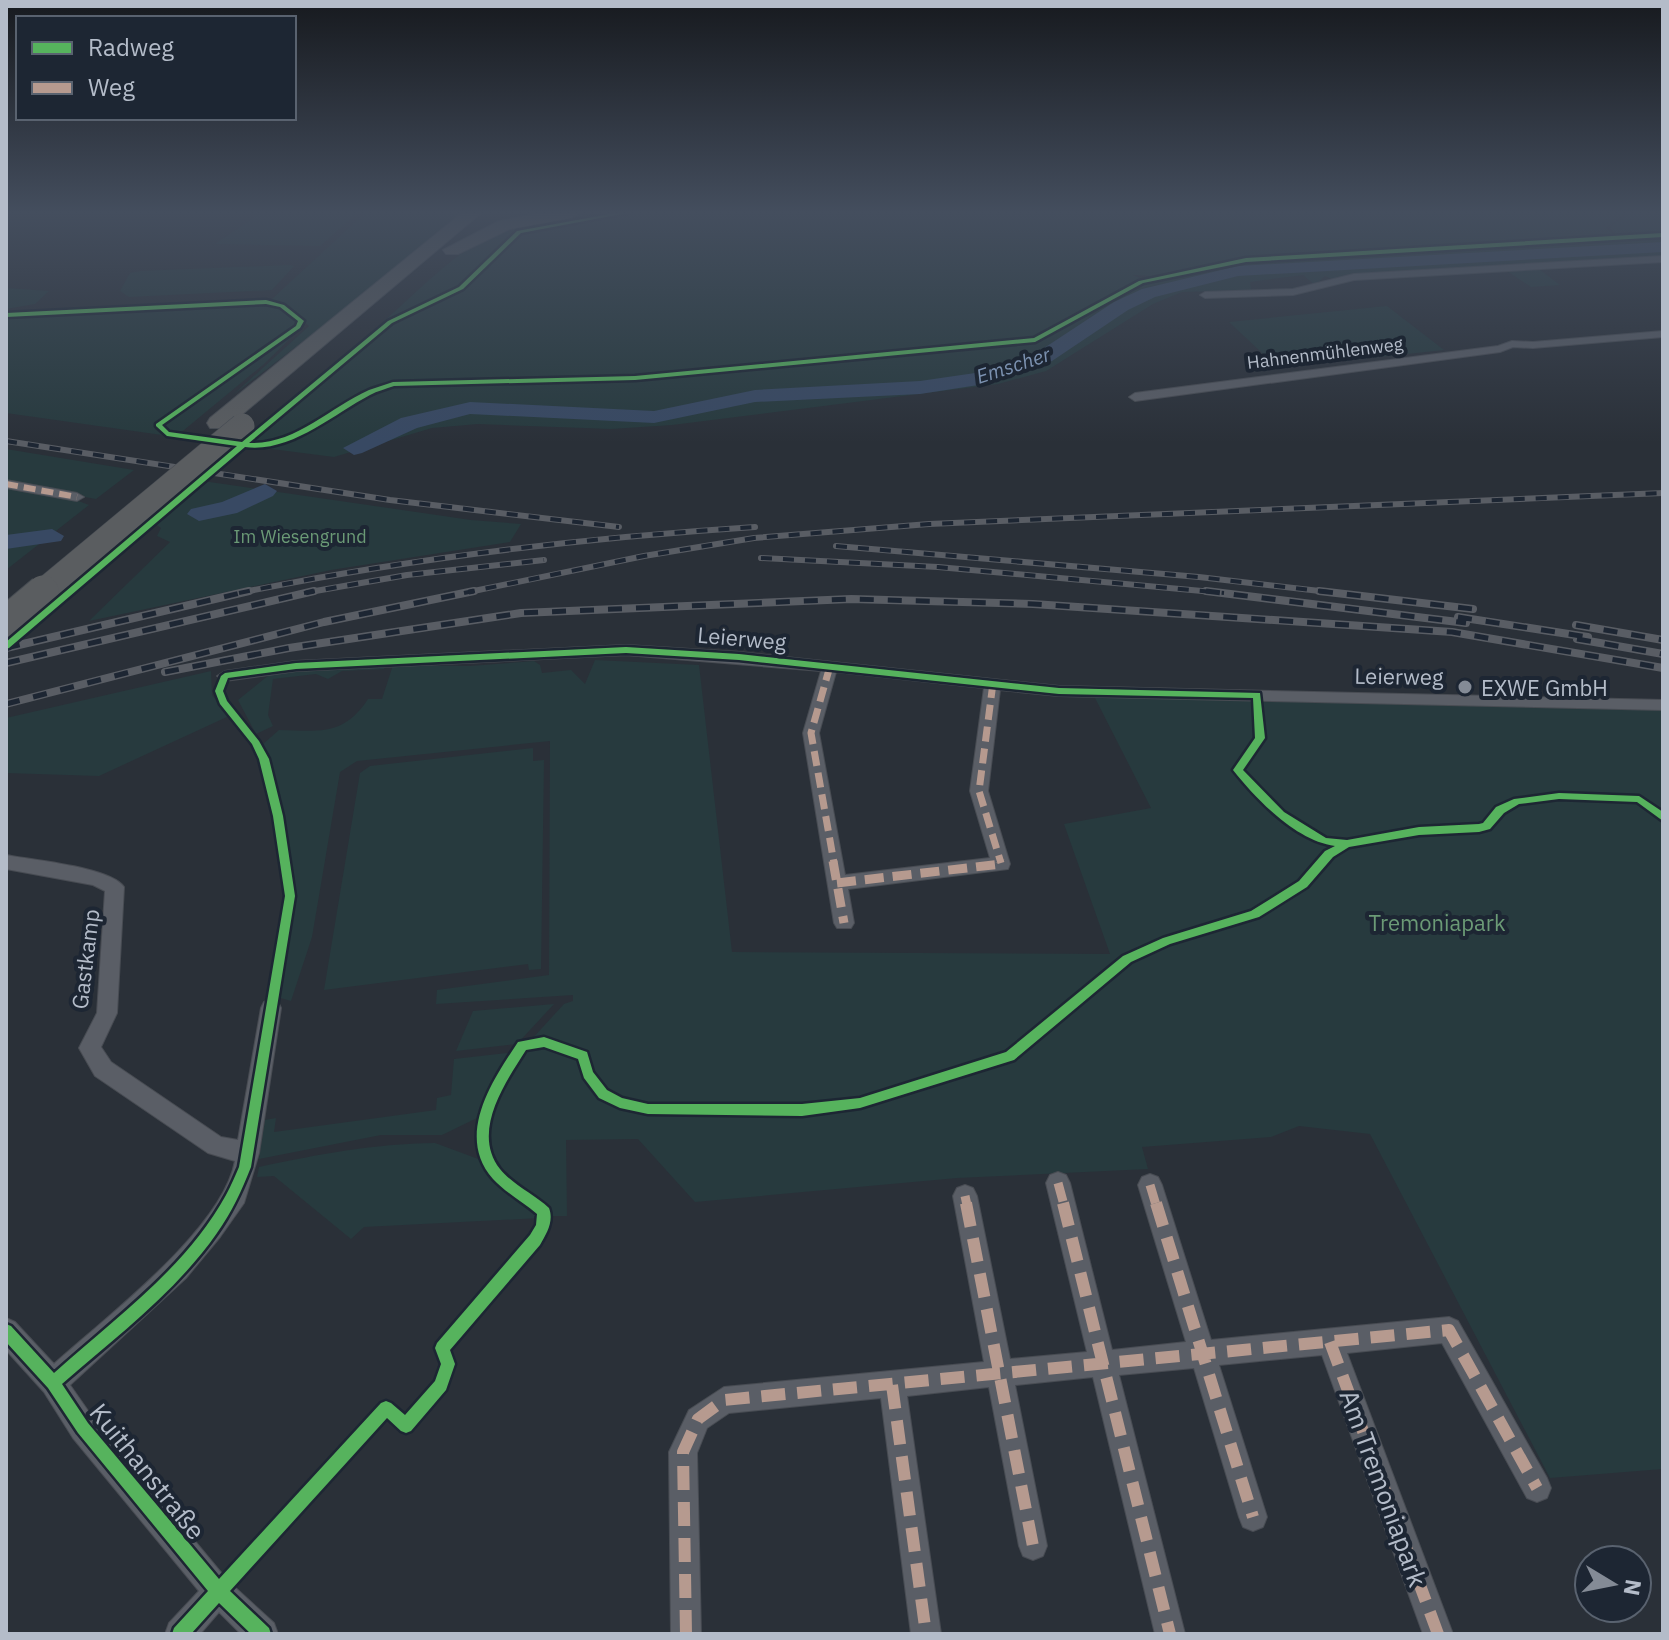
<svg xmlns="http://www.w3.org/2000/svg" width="1669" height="1640" viewBox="0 0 1669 1640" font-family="'IBM Plex Sans',sans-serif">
<rect width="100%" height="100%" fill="#2a3038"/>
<path fill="#273a3e" d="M298 213H357L320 246 215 244 258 215Z
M365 213H460L362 296 233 395 309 326 285 306 271 300Z
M587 213H621L562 221 516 232 459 288 377 327C414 296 451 254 495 233 523 219 557 217 587 213Z
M629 213H1625L1606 228 1617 237 1250 259 1152 276 1133 275 1151 283 1154 278 1252 261 1663 236V257L1332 279 1325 276 1315 285 1303 275 1250 282 1251 290 1182 292 1153 304 1046 371 998 384 672 425 611 429 478 424 432 428 334 457 256 447 290 439 387 384 289 437 246 444 391 323 395 324 392 322 463 289 520 233 531 229 539 233 545 226Z
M1630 213H1663V234L1623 237 1612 231 1611 226Z
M290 265 294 266 272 290 129 297 120 291 130 273 140 271Z
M1539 269 1560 285 1531 287 1507 271Z
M6 288 49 291 35 304 6 309Z
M269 303 278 305 297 321 296 327 156 422 155 429 162 435 6 413V316Z
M1387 306 1444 350 1278 368 1229 322Z
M304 325 264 364 178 435 163 429 162 422 171 415Z
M6 449 134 470 96 499 6 483Z
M203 481 471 520 521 524 510 542 331 570 89 621 170 542 157 536 161 528 154 523Z
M6 486 68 497 89 505 6 570Z
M595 660 699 665 732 952 1110 954 1064 824 1151 808 1093 694 1663 706V1469L1550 1478 1370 1134 1299 1126 1271 1137 1142 1147 1148 1169 957 1178 695 1202 638 1139 566 1140 567 1216H550C534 1193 504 1183 491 1160 477 1137 503 1075 520 1055 526 1048 534 1047 542 1045L571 1055V1046L545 1039 531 1040 564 1004 573 1001V995L436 1004 437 990 549 975 550 741 357 761 340 772 312 937 291 1001 277 997 295 881 280 794 262 745 279 730C320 731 344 736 368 699H382L393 665 470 666 534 661 540 665 542 673 571 670 585 684Z
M386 665 384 669 342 671 328 679 316 674 273 679 268 715 273 726 256 734 238 700 274 671Z
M211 671 212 695 229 716 99 776 6 773V718Z
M533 748V761L544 760 541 969 529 970 528 964 324 990 360 773 370 766Z
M554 1004 517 1044 456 1051 473 1011Z
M507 1053 510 1054 479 1117 442 1135H381L259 1159 265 1120 276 1118 274 1132 436 1110 437 1098 451 1095 454 1059Z
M435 1143 481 1160 489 1174 528 1202 540 1218 364 1227 351 1239 274 1176 257 1177 259 1167C320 1154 372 1144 435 1143Z"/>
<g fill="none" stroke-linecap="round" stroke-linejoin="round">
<path fill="#384963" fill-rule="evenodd" d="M1663 242V252L1238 276 1155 297 1128 310 1052 361 985 384 920 394 755 402 654 423 470 414 417 428 362 453 354 455 343 448 401 418 470 402 654 411 755 390 920 381 982 372 1038 352 1114 302 1142 289 1238 266Z
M265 484 277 491 273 496 237 513 199 521 187 514 191 509 222 502Z
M52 529 64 536 61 541 6 549V535Z"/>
<g stroke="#484c53" stroke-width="2">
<path id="minor" d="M1663 256V262L1354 280 1293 295 1205 298 1200 295 1205 292 1293 289 1354 274Z
M1663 331V337L1533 348 1513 347 1500 352 1135 401 1129 397 1135 393 1498 346 1512 341 1533 342Z
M6 480 77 493 84 497 77 501 6 488Z
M626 645 739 652 1059 686 1663 700V710L1059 696 1000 690 988 791 1010 864 1008 869 848 889 854 923 851 928H837L834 923 803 733 821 671 626 655 296 671 225 681 217 676 225 671 296 661ZM836 672 984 688 970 791 990 858 845 875 819 733Z
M6 855C31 860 111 867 124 887L117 1013 101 1047 111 1062 221 1137 238 1140 261 1008 264 1002 271 999 278 1002 281 1008 259 1153 244 1203 220 1237 186 1278 70 1385 93 1418 228 1581 274 1623 278 1634H241L219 1612 200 1634H165L169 1623 199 1591 73 1438 44 1392 6 1350V1318L15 1322 54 1364C105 1318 223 1229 235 1161L208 1153 95 1076 79 1048 97 1013 105 891 93 885 6 869Z
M1058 1172 1066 1175 1070 1183 1112 1350 1186 1342 1138 1185 1142 1177 1150 1174 1158 1177 1162 1185 1211 1340 1449 1317 1458 1321 1547 1478 1551 1488 1547 1498 1537 1502 1527 1498 1442 1343 1347 1353 1453 1634H1423L1322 1355 1219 1365 1267 1517 1263 1527 1253 1531 1243 1527 1239 1517 1194 1368 1119 1375 1185 1634H1155L1093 1377 1015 1385 1047 1546 1043 1556 1033 1560 1023 1556 1019 1546 989 1387 907 1396 941 1634H911L881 1398 729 1413 707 1428 697 1453 701 1634H671L669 1452 689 1410 724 1387 984 1362 953 1196 957 1188 965 1185 973 1188 977 1196 1010 1359 1087 1352 1046 1183 1050 1175Z"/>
</g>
<g stroke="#474c53" stroke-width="2">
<path id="motorway" d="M462 213H481L226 428H210L207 423 210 418Z
M541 213H579L571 218 510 229 458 254H446L443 250 499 221Z"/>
</g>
<use href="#minor" fill="#5a5e66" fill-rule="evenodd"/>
<use href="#motorway" fill="#5a5d60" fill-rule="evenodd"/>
<g stroke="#595d64" stroke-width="6">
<path id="rail-far1" d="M6 441 390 500 619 527
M836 546 1199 577 1337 593
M761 558 938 567 1224 593
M239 593C410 558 581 538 755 527
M304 593 407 575 544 560
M464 593 644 556 754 538 929 524 1663 493"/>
</g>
<g stroke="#595d64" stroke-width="8">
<path id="rail" d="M1206 591 1466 623
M1319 591 1473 609
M1458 617 1588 637
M1576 625 1663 640
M1577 639 1663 654
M6 648 249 591
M6 663 314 591
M165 672 289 648 521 613 851 599 1033 604 1452 632 1663 668
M6 704 324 622 474 591"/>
</g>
<use href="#rail-far1" stroke="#1d2633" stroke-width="4" stroke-dasharray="11" stroke-linecap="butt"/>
<use href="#rail" stroke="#1d2633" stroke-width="5" stroke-dasharray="14" stroke-linecap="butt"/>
<g stroke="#474c53" stroke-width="26" stroke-linecap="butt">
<path id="motorway-bridge-far1" d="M41 593 242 426"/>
</g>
<g stroke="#474c53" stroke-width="33" stroke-linecap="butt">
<path id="motorway-bridge" d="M6 622 43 591"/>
</g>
<use href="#motorway-bridge-far1" stroke="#5a5d60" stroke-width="25"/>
<use href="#motorway-bridge" stroke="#5a5d60" stroke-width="31"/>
<path stroke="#b69a8f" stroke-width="6" stroke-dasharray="12 6" stroke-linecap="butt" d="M6 484 77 497"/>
<path stroke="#b69a8f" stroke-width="7" stroke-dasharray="15 7" stroke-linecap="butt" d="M830 666 811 733 834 863
M993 683 979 791 1001 863"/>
<path stroke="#b69a8f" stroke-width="9" stroke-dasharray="19 9" stroke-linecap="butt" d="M833 861 844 923
M837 883 1001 864 1000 861
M1058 1183 1064 1205
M1150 1185 1156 1205
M965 1196 967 1205"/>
<path stroke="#b69a8f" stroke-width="12" stroke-dasharray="24 12" stroke-linecap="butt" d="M966 1203 1033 1546
M1063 1203 1170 1634
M1156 1203 1253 1517
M1330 1342 1438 1634
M892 1385 926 1634
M686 1634 683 1452 698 1419 724 1400 1449 1330 1537 1488"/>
<g stroke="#1d2633" stroke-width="5">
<path id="cycleway" d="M615 213H627L521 233 463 289 392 323 249 443C295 445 329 408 369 390 377 387 385 385 393 382L635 376 1034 338 1139 281 1246 258 1663 233V237L1246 262 1143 283 1035 342 635 380 394 386C386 389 377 391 370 395 332 415 291 453 245 447L9 648 6 649V642L237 446 167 436 156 426V424L296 326 298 321 280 307 266 304 6 317V313L266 300 284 305 304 321 300 328 162 425 169 432 242 442 388 321 459 287 517 231Z
M626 647 739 654 1059 688 1260 693 1265 738 1243 770 1284 812 1326 838 1347 840 1419 827 1479 824 1483 823 1496 807 1514 799 1559 793 1639 796 1663 812V821L1637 802 1559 799 1519 804 1504 813 1490 829 1479 832 1419 835 1349 847 1333 857 1307 887 1259 917 1170 944 1131 962 1014 1060 860 1108 802 1116 648 1114 620 1108 599 1098 584 1078 578 1059 544 1047 526 1050C505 1083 471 1132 500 1169 513 1185 534 1194 549 1208 554 1221 547 1233 540 1245L450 1350 455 1364 446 1390 411 1431 406 1433 401 1431 387 1418 230 1591 269 1628 271 1634H251L219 1603 191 1634H172L174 1628 208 1591 78 1433 48 1388 6 1342V1324L11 1326 54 1373C114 1319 186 1268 226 1195 231 1186 235 1176 239 1167L285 896 273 816 259 759 252 744 220 704 215 691 221 676 225 673 296 663ZM626 653 739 660 1059 694 1253 698 1255 738 1233 770C1256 799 1296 841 1335 846L1325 851 1299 881 1251 911 1163 938 1123 956 1006 1052 860 1098 802 1104H648L622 1098 607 1090 593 1072 587 1052 544 1037 518 1042C492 1081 455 1136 493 1179 506 1193 523 1202 537 1214L536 1225 530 1235 437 1343 435 1348 441 1364 435 1381 405 1415 391 1403 386 1401 381 1403 219 1579 88 1423 62 1384C116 1337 176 1292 217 1233 232 1212 242 1190 251 1167L295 896 283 816 269 759 259 741 227 701 223 691 228 678 296 669Z"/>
</g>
<use href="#cycleway" fill="#56b35d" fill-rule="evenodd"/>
</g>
<linearGradient id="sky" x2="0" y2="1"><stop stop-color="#171a1f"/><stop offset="0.48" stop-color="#444e5e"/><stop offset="1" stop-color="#444e5e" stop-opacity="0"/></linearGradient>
<rect width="1669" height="443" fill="url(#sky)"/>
<circle fill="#848b96" stroke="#1d2633" stroke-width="3" cx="1465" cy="687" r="8"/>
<g text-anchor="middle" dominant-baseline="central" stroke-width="8" stroke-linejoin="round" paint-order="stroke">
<g font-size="18" fill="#b4bcc9" stroke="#1d2633">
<text transform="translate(1325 353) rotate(-7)">Hahnenmühlenweg</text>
</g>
<g font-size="18" fill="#6b9a76" stroke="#1d2633">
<text x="300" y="536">Im Wiesengrund</text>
</g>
<g font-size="20" font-style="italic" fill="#7c92b1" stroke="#1d2633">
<text transform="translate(1013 365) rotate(-18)">Emscher</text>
</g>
<g font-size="22" fill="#b4bcc9" stroke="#1d2633">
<text transform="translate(742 638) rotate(5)">Leierweg</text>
<text transform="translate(1399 676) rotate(1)">Leierweg</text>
<text transform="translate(85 959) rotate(-83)">Gastkamp</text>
</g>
<g font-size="22" fill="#b4bcc9" stroke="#1d2633" text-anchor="start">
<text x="1481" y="687">EXWE GmbH</text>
</g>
<g font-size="22" fill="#6b9a76" stroke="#1d2633">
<text x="1437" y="922">Tremoniapark</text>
</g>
<g font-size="26" fill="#b4bcc9" stroke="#1d2633">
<text transform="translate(148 1471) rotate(51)">Kuithanstraße</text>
<text transform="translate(1384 1488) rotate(70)">Am Tremoniapark</text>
</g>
</g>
<rect width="1669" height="1640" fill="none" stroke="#b4bcc9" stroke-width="16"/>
<rect x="16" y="16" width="280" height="104" fill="#1d2633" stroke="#59626f" stroke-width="2"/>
<rect x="32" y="42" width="40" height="12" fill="#56b35d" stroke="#59626f" stroke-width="2"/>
<text x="88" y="56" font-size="24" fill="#b4bcc9">Radweg</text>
<rect x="32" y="82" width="40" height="12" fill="#b69a8f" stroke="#59626f" stroke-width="2"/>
<text x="88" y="96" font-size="24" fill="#b4bcc9">Weg</text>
<g transform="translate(1613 1584) rotate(100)"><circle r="38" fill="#1d2633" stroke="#59626f" stroke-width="2"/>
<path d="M0-6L14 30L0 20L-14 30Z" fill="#848b96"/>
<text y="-12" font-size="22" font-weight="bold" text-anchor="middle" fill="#b4bcc9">N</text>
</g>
</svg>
